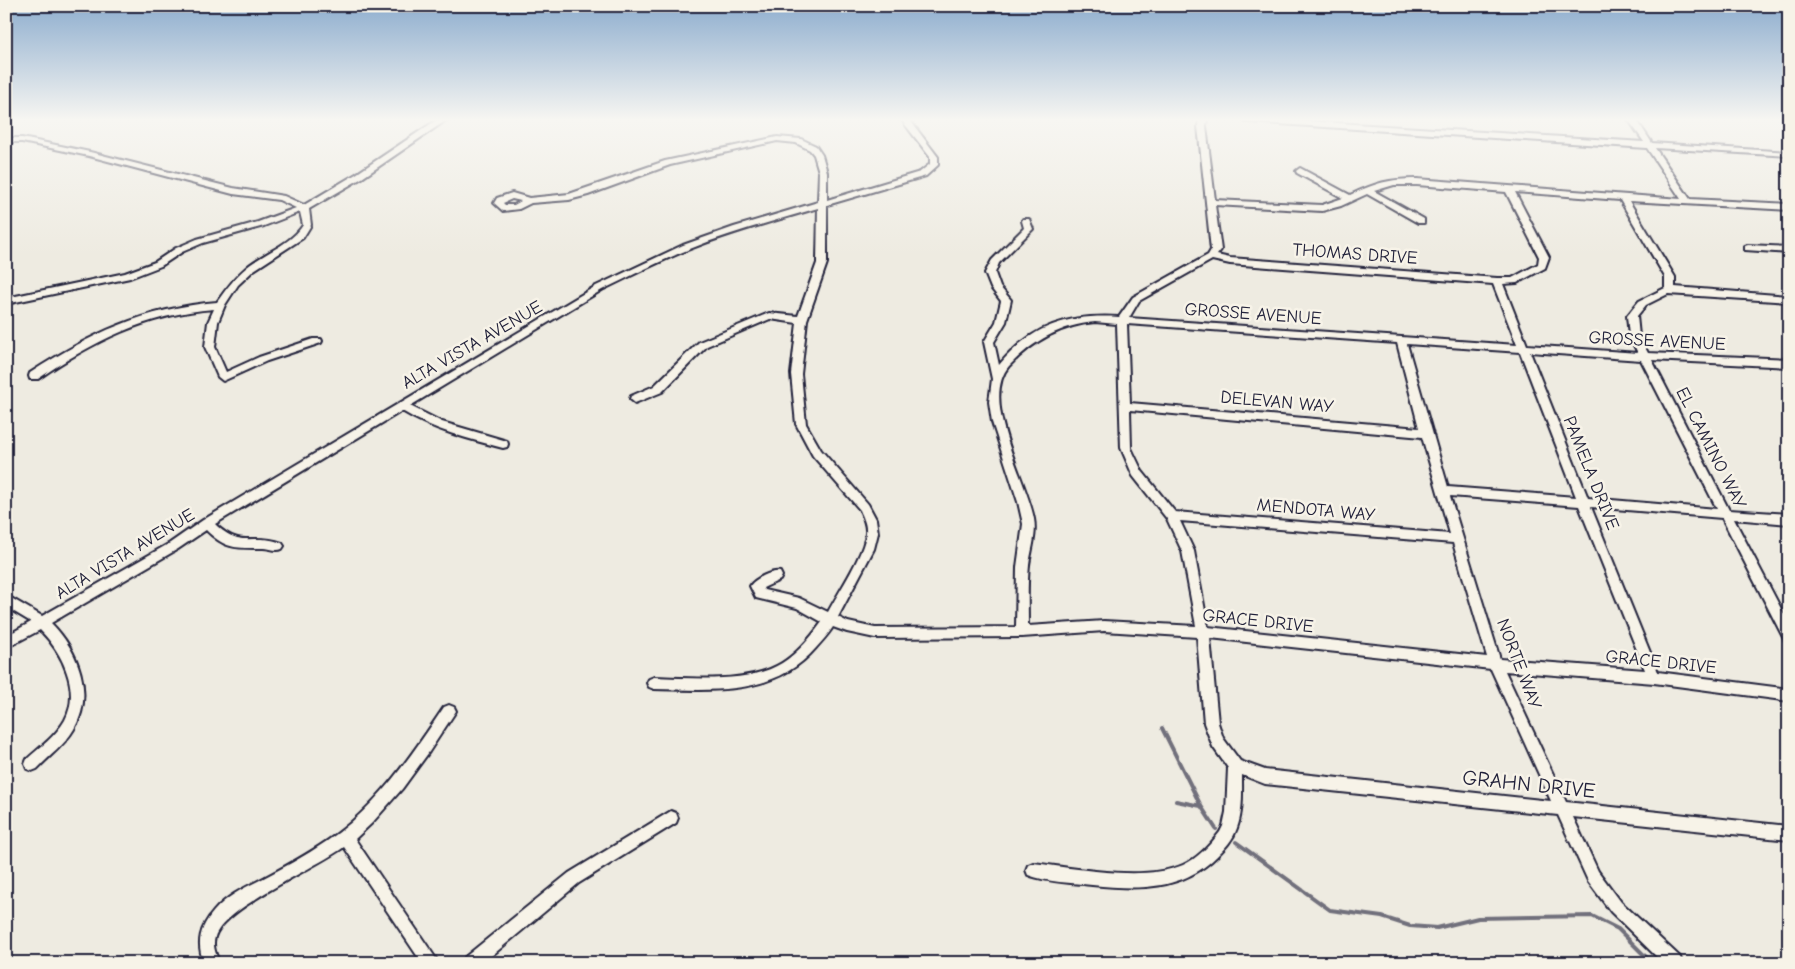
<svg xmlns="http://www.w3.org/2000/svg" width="1795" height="969" viewBox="0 0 1795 969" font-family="'Comic Neue',sans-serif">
<rect width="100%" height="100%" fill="#eeebe1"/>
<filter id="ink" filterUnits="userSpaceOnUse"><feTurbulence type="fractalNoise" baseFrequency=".02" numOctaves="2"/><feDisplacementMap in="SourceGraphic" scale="10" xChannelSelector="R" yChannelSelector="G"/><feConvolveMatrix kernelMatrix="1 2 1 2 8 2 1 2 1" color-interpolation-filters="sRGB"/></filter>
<g filter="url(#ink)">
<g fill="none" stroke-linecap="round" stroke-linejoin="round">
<path stroke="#716f7b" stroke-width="4" d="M1162 728 1201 806
M1176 801 1201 806 1216 829
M1236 842 1330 910 1382 917 1410 926 1437 928 1478 918 1592 916 1618 929 1652 963"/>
<g stroke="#22223b" stroke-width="4">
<path id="minor" d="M438 119H448L362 178 309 209 311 225 303 238 254 270 238 285 225 305 218 322 215 347 226 372 259 357 313 339H321L322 341 321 343 267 361 223 381 218 377 205 347 208 322 214 309C147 314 92 342 38 379H30L29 376 30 373C90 334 145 308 217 302 226 289 235 277 247 267 265 252 290 245 303 225L300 212 264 226 203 243 182 252 161 266 130 278 6 304V298L125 273 155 262 176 248 197 239 258 222 296 208 279 200 233 194 89 156 22 142H6V138H22L90 152 233 188 284 196 304 205 356 174Z
M901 119H909L938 157V165L926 176 827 205V263L807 320 801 374 806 424 821 450 868 504 876 519 878 533 874 549 838 617 848 622 875 628 1016 627 1017 567 1023 524 1018 502 992 422 989 402 992 379 984 342 996 322 1001 301 991 288 985 273 992 260 1024 228 1022 221 1023 219H1029L1033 229 999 263 995 273 1000 287 1011 300 1006 322 994 342 999 365C1032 325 1069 314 1119 317L1133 297 1208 255 1211 250 1198 126 1199 119H1207L1206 126 1215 200 1322 205 1343 198 1297 173 1296 171 1300 168 1350 195C1376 183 1388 179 1417 179L1681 199 1647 148 1248 122H1245V119H1273L1644 142 1628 119H1636L1652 143 1789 152V156L1655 148 1690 199 1789 204V210L1629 201 1675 277V287L1789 296V302L1668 294 1646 305 1637 316 1639 336 1648 353 1789 359V367L1652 360 1729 510 1789 514V524L1734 519 1789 624V642L1785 641 1722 518 1591 507 1658 672 1789 689V701L1654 683 1505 671 1566 802 1789 826V840L1573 817 1598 871 1621 902 1680 957 1682 963H1663L1611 912 1588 881 1558 815 1265 784 1242 775C1242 793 1243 812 1237 828 1233 840 1225 848 1217 856 1182 891 1138 890 1092 885 1073 883 1045 882 1028 875L1026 870 1028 865 1033 863C1076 868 1142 882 1183 865 1197 859 1211 844 1220 832L1223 826 1226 812 1228 768 1213 747 1204 723 1197 637 1104 631 1022 637 875 638 847 632 833 627C828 635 822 641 816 648 774 697 712 690 654 689L649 687 647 683 649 679 654 677C693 678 748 684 782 663 798 653 812 636 822 622L797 608 756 598 750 586C754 579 772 570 780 572L782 576 780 580 763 588 764 590 799 598 828 612C838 593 865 553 866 533 867 525 863 517 860 510L813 456 796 424 791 374 797 323 770 319 707 346 662 392 635 403 630 399 631 396 654 386 699 342 769 313 798 316 817 263 818 208C775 221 731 232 690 249 660 261 631 276 602 290L410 406 442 422 507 441 508 444 507 447 503 448C468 439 433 430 402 411L215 524C242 550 252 532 282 543L284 546 282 549C276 552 270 548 263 548 237 548 226 550 206 530L178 549 51 623C78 650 95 694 74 729 65 745 49 756 37 769L32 771 27 769 25 764 27 759C39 748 56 736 65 720 81 690 62 652 40 630L6 648V636L31 622 6 607V595L42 616 170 543 203 520 596 286 683 245 734 227 818 202 819 172 814 155 810 150 796 143 777 141 670 165 588 195 569 200 531 203 519 209 503 211 494 203 497 198 512 193 529 198 569 194 665 161 777 137 801 139 816 146 822 155 827 172V200L920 172 930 164V157ZM1394 185H1417L1506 192 1539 257 1538 264 1512 278H1497L1230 258 1217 255 1221 250 1215 205 1322 211 1341 206 1367 194 1418 223H1424V219L1374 191ZM1515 192 1620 200 1665 277V288L1639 301 1627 316 1629 336 1638 353 1527 345 1503 284 1517 283 1545 268 1549 257ZM512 199 521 201 514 205H505L503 203ZM1212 260 1230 264 1493 284 1517 345 1129 318 1139 301ZM1095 322 1117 324 1121 448 1133 476 1167 519 1182 551 1196 626 1104 621 1028 626C1028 606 1027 585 1029 565 1031 550 1037 534 1034 519 1027 480 979 401 1009 366 1033 341 1061 325 1095 322ZM1127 324 1397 343 1419 428 1130 403ZM1407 344 1520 352 1576 497 1448 487ZM1530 352 1641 360 1717 509 1588 498ZM1130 410 1422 437 1450 534 1175 512 1142 471 1131 448ZM1450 496 1579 506 1645 670 1500 659ZM1180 521 1453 543 1487 657 1208 627 1194 551ZM1210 638 1491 669 1551 801 1265 770 1240 761 1223 738 1218 723Z
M1748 245 1789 247V253L1745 250V246Z
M449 705 454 707 456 711 429 752 402 789 372 823 355 839 439 963H422L344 847C316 868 223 908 215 937 212 946 216 955 220 963H204C196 943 200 927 214 911 226 897 242 889 258 881 281 869 305 856 327 841 377 807 411 756 444 707Z
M671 811 676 813 678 818 676 823 579 883 483 963H463L465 957 569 873Z"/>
</g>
<use href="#minor" fill="#f7f3e8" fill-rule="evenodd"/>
</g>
</g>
<linearGradient id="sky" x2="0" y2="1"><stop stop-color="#8dadce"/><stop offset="0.47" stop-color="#f7f6f2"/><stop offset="1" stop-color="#f7f6f2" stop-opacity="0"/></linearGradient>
<rect width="1795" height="255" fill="url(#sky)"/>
<g text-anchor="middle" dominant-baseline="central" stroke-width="5" stroke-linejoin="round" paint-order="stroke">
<g font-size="18" fill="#22223b" stroke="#f7f3e8">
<text transform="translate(1355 254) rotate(4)">THOMAS DRIVE</text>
<text transform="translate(1253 314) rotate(4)">GROSSE AVENUE</text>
<text transform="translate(1657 341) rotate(3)">GROSSE AVENUE</text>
<text transform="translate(472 345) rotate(-30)">ALTA VISTA AVENUE</text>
<text transform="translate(1277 402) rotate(5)">DELEVAN WAY</text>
<text transform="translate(1711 448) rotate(63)">EL CAMINO WAY</text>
<text transform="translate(1591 473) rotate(68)">PAMELA DRIVE</text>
<text transform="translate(1316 510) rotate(5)">MENDOTA WAY</text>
<text transform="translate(125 554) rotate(-31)">ALTA VISTA AVENUE</text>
<text transform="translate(1258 621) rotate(6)">GRACE DRIVE</text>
<text transform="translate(1661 662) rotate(6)">GRACE DRIVE</text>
<text transform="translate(1519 664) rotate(69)">NORTE WAY</text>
</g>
<g font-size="21" fill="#22223b" stroke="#f7f3e8">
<text transform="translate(1529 784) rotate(6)">GRAHN DRIVE</text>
</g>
</g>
<rect width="1795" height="969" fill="none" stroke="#f7f3e8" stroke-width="25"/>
<rect x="12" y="12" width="1770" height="944" fill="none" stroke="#22223b" stroke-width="2" filter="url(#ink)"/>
</svg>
